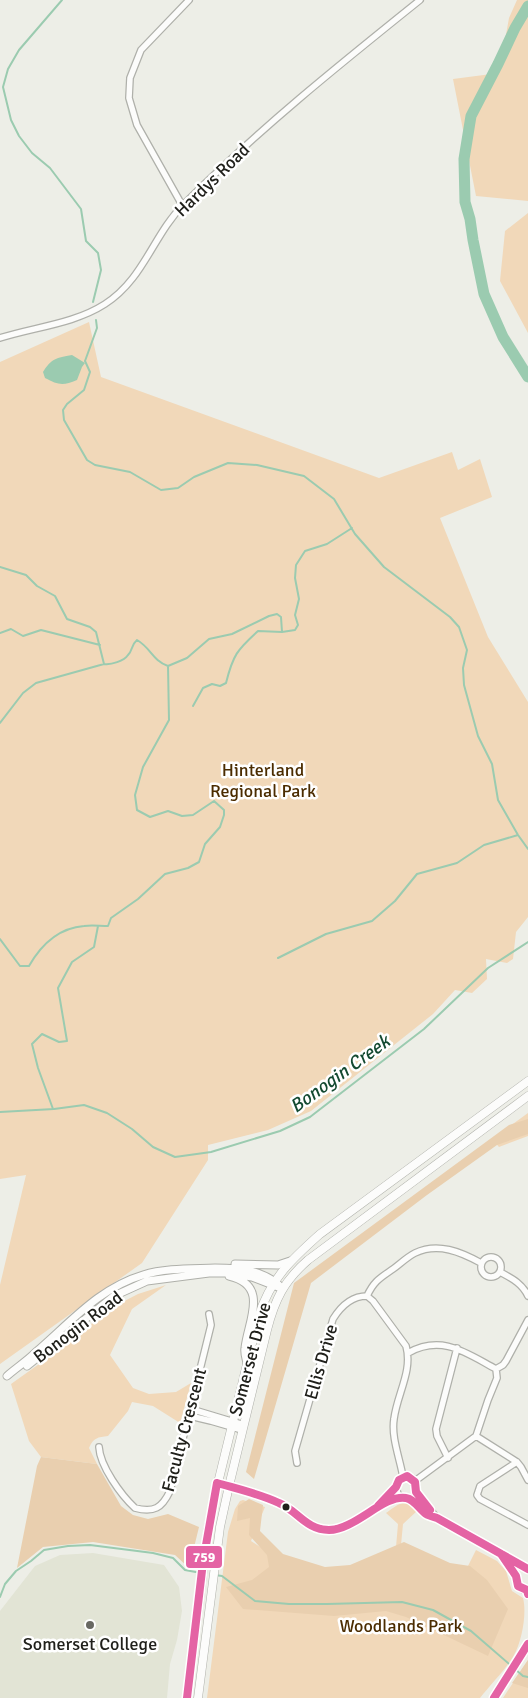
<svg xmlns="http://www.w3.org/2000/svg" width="528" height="1698" viewBox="0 0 528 1698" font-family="Signika,sans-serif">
<rect width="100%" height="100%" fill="#edeee7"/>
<path fill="#e2e4d5" d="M93 1553 164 1565 179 1587 182 1611 177 1640 170 1664 167 1698H0V1611L35 1566 60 1555Z"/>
<path fill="#f1d8b9" d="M517 0H528V201L476 196 453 79 499 73 509 18Z
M528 213V333L500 281 505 231Z
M89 322 101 377 379 478 452 452 458 470 480 459 492 497 440 518 488 637 528 702V917L516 932 513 959 507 963 486 959 487 979 472 993 455 990 433 1014 311 1111 268 1130 208 1145V1160L142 1263 0 1364V1285L26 1175 0 1179V362Z
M528 1113V1136L499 1147 492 1139Z
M166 1285 132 1309 110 1355 133 1388 149 1394 176 1392 191 1383 180 1423 153 1406 132 1402 128 1411 108 1436C98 1437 93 1438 89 1448L97 1464 41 1457 29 1441 11 1384 70 1342 109 1309 138 1294Z
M243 1500 265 1507 251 1541 279 1559 311 1570H353L396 1547 398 1524 386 1513C400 1503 404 1498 417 1511L403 1524 401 1545 465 1572 476 1550 497 1561 506 1571 512 1591 523 1598C527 1613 522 1641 514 1655 507 1668 490 1685 480 1698H207L228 1532 235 1509 240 1501Z
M528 1660V1698H503Z"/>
<path fill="#e9cfaf" d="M528 1119V1134L497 1145 427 1195 311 1283 254 1479 246 1472 294 1283 509 1125Z
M41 1457 97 1464 121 1506 133 1515 148 1519 168 1514 199 1527 189 1568 175 1555 93 1542 43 1547 17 1568 37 1466Z
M249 1499 263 1505 260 1531 283 1554 325 1567 350 1565 404 1542 450 1563 470 1566 487 1580 508 1609 488 1656 406 1617 386 1611 334 1616 243 1609 226 1587 252 1580 269 1567 267 1555 249 1535 250 1518 237 1521 238 1506Z
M528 1660V1688L512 1683Z"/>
<path fill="#9bcbb0" d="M72 355 85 363 82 367 77 380C63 386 58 385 45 378L43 372C52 358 56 358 72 355Z"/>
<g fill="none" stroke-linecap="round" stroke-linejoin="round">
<path stroke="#9bcbb0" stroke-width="2" d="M62 0 19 50 8 69 3 87 11 120 19 136 32 153 50 168 81 209 86 241 98 253 101 270 93 302
M85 361 90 372 84 390 67 404 63 410 64 420 87 460 95 465 130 472 161 490 178 488 194 477 228 463 257 465 304 476 334 499 355 534 384 567 450 617 459 627 467 650 463 668 464 685 478 736 492 764 498 800 518 835 528 849
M85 361 97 328 96 320
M0 567 26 575 37 586 55 596 67 619 90 627 96 632 104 664
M0 633 11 629 23 636 41 630 100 645
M193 706 203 688 212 684 220 686 226 683C233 655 237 650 258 631L282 632 295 630 298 625 295 615 299 599 295 578 296 565 305 551 327 544 352 528
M0 723 23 693 36 683 104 664C111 665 124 661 128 655 133 650 131 645 137 640 151 648 152 660 168 666L187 658 209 639 232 634 269 616 277 614 281 617 282 632
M0 939 20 966H29C41 945 58 928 84 926 91 925 100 926 108 926L111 918 138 899 165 874 188 868 199 862 205 844 220 827 224 815V810L214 801 193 815 182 816 168 811 150 817 137 810 135 795 143 767 169 720 168 666
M278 958 326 934 372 921 395 901 417 874 457 863 484 845 518 835
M53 1109 38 1068 32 1044 42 1034 59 1042 67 1041 58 988 72 962 94 947 98 926
M0 1112 54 1109 84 1105 107 1113 132 1129 153 1147 175 1157 211 1152 280 1131 310 1117 424 1029 488 968 528 942
M215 1575 222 1576 255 1601 289 1604H327L402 1602 433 1610 471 1631 523 1676 528 1677
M0 1597 5 1584 16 1571 31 1561 44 1550 68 1546 90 1545 153 1553 173 1558 185 1570 201 1573"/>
<path stroke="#9bcbb0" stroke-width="11" d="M528 6 515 28 498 64 471 116 464 159 465 202 470 219 473 240 484 294 503 337 528 377"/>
<g stroke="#afb0aa" stroke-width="8">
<path id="minor" d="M182 205 137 125 129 98 130 78 141 50 189 0
M0 338C34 327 74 324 105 304 144 279 153 235 184 204 258 130 339 65 420 0
M481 1267a10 10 0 1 1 20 0a10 10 0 1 1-20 0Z
M500 1272C511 1278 522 1283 528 1296
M367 1296 373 1301 406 1346C413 1371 397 1394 394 1419 391 1437 400 1459 403 1477
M367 1296C374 1281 380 1278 393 1269 400 1264 407 1257 415 1253 438 1242 461 1252 481 1263
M408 1353C442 1334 466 1353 496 1369
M496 1369 503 1365 506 1361 528 1320
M191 1409 244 1425
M190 1416 211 1421 242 1430
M476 1436 517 1462 521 1467 528 1480
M99 1447C100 1466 121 1495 135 1508 154 1513 162 1508 170 1491L211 1325 209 1314
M448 1458 437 1436 436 1429 457 1348
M517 1462 480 1486 477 1495 480 1499 528 1525
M297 1463 295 1451 333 1319C341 1306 352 1296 367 1296
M415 1481 476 1436 488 1400 497 1378 496 1369
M217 1483 265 1497 282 1504 305 1522 314 1528 330 1530 350 1525 377 1507 401 1497
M396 1487 398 1494 401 1497 409 1498 427 1515 437 1518 528 1569
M378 1506C383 1500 391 1494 395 1488 398 1482 402 1472 412 1478 417 1481 417 1486 416 1492L437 1518
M504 1556 516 1576 518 1586 523 1590H528
M494 1698 528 1644"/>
</g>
<g stroke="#afb0aa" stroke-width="9">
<path id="tertiary" d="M235 1264 278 1265 290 1261
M229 1276C270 1285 248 1321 245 1348 244 1353 246 1358 247 1363
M27 1366 114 1296 147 1281 209 1273H227L252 1277 278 1287
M7 1376C16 1368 27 1361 36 1352 70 1323 99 1288 143 1275 166 1268 192 1269 215 1268 240 1268 264 1270 282 1288"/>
</g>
<g stroke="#afb0aa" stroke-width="9">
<path id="secondary" d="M187 1698 208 1530 216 1491 259 1315C271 1278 292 1259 320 1234L528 1081
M198 1698 220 1527 229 1486 267 1330C275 1299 284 1281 308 1260L528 1096"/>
</g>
<use href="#minor" stroke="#fcfcfb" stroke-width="5.5"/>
<use href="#tertiary" stroke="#fcfcfb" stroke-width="7"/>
<use href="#secondary" stroke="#fcfcfb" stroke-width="8"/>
<g stroke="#fff" stroke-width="11">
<path id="bus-1" d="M378 1506 396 1487 399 1480 407 1476 415 1482 416 1492 430 1510
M501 1554 516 1576 518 1586 527 1590 528 1594
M187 1698 203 1562 217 1483C238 1489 260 1494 279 1503 298 1511 306 1530 329 1530 355 1530 384 1494 406 1498 414 1499 419 1509 426 1514 429 1516 434 1517 437 1518L528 1569
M494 1698 528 1644"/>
</g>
<use href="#bus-1" stroke="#e463a4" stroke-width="8"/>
</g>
<circle fill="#20201b" stroke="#fff" stroke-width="2" cx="286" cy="1507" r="4.5"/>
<circle fill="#686862" stroke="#fff" stroke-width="2" cx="90" cy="1625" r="5"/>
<g text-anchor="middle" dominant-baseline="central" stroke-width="5" stroke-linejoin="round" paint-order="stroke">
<g font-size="18" fill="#20201b" stroke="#fff">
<text transform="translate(212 180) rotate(-44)">Hardys Road</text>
<text transform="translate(78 1327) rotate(-37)">Bonogin Road</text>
<text transform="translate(250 1359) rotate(-75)">Somerset Drive</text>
<text transform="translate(321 1362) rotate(-74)">Ellis Drive</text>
<text transform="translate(184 1430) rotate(-75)">Faculty Crescent</text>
</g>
<g font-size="18" fill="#4b2c00" stroke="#fff">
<text x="263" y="770">Hinterland<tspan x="263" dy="21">Regional Park</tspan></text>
<text x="401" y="1626">Woodlands Park</text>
</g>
<g font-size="18" fill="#20201b" stroke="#fff">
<text x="90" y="1644">Somerset College</text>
</g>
<g font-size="19" font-style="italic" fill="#144a31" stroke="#fff">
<text transform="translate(340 1074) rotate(-36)">Bonogin Creek</text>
</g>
</g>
<rect stroke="#fff" stroke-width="2" x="185" y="1545" width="38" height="24" rx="5" fill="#e463a4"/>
<g font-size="14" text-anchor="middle" font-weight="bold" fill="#fff">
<text x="204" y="1562">759</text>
</g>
</svg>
